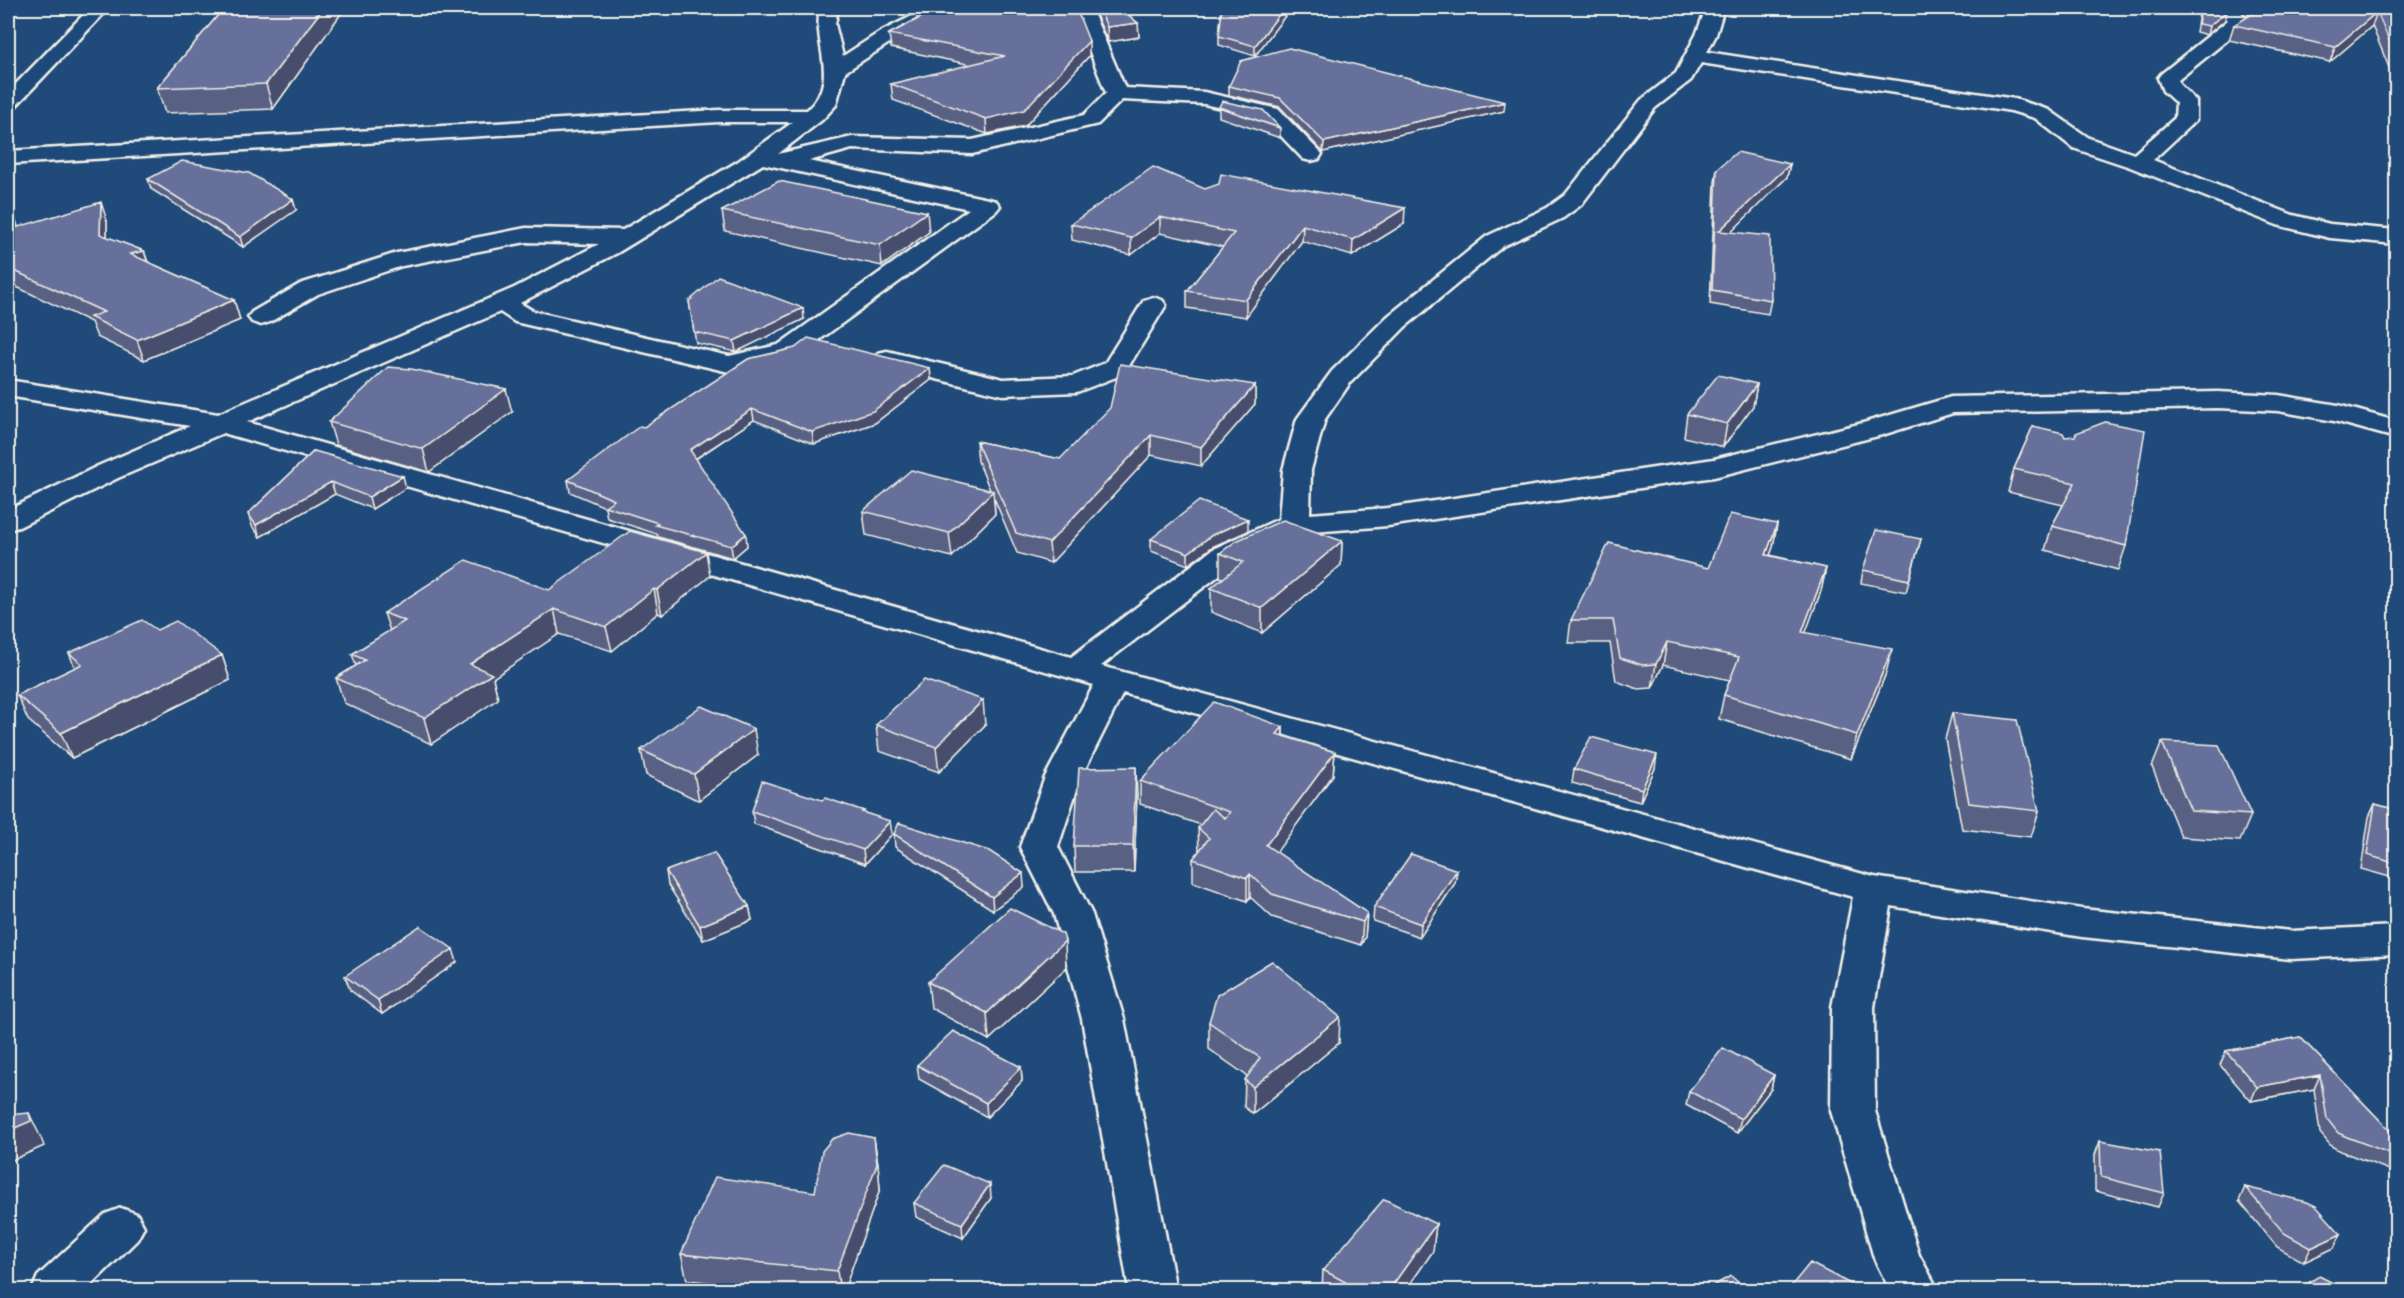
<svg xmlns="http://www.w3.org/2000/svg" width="2404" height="1298" viewBox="0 0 2404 1298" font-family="'Indie Flower',sans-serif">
<rect width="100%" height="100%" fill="#1f4a7a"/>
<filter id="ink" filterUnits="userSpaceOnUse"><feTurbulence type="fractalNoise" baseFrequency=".0167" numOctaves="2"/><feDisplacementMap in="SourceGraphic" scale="12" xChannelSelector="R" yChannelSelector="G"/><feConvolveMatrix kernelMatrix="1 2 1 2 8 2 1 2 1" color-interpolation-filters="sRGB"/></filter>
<g filter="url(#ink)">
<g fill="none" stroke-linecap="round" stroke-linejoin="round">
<g stroke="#f4f1e8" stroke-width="5">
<path id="street" d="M90 8H109L15 107 8 109V92Z
M820 8H838L835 24 843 56 880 32 928 8H951L949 12 894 40 845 72 836 105 822 120 778 154 852 137 972 140 1084 115 1106 93 1073 8H1091L1125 88 1204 92 1278 109 1322 154 1319 159 1311 161 1303 159 1264 118 1204 104 1122 100 1098 124 972 154 852 149 809 161 988 199 996 201 1000 206 996 211 796 357 787 359 729 372 515 322 500 312 247 422 1071 657 1213 549 1279 519 1283 470 1297 419 1332 371 1387 317 1487 236 1547 208 1565 195 1641 100 1676 73 1696 35 1706 8H1724L1716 35 1707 52 2015 99 2049 110 2089 138 2134 154 2175 118 2176 103 2163 91 2158 78 2161 74 2228 20 2216 8H2236L2249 20 2247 24 2178 80 2180 85 2196 101V120L2153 160 2293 215 2330 224 2396 230V244L2330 238 2277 225 2130 167 2073 148 2035 118 2011 111 1701 63 1691 80 1655 108 1581 205 1563 218 1503 246 1405 327 1350 383 1325 419 1311 470 1310 514 1388 508 1714 459 1863 423 1951 397 2218 392 2278 395 2338 405 2396 421V438L2334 421 2278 411 2218 408 1953 413 1882 435 1714 477 1388 526 1300 533 1235 563 1101 666 1874 877 2082 909 2291 931 2396 926V954L2291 959 2082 937 1891 906 1874 1007 1875 1111 1919 1255 1938 1290H1890L1874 1258 1831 1111 1832 1007 1853 897 1123 693 1081 777 1058 847 1092 914 1124 1019 1176 1290H1129L1082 1019 1054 914 1020 847 1045 777 1094 685 223 433 118 478 19 527 8 530V510L98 466 190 426 8 396V380L218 414 514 288 599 244 526 242 402 266 318 294 270 322 261 325 252 322 248 317 252 312 300 284 397 253 526 228 623 230 737 162 793 122H719L8 164V151L719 110H807C841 79 812 45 820 8ZM763 164 969 209 778 345 729 356 533 311 520 303 617 253Z
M1153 297 1162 300 1166 305 1124 374 1077 392 1003 395 878 365 874 359 878 353 887 351 1003 379 1073 376 1105 363 1144 300Z
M121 1208 137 1214 144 1227 137 1240 86 1290H32L38 1276 105 1214Z"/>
</g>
<use href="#street" fill="#1f4a7a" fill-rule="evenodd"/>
</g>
<path fill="#586084" stroke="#f4f1e8" stroke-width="1.5" d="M224 8H345L273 109 165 113 157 88Z
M1093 8H1120L1138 23 1139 37 1108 42Z
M1222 8H1291L1255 56 1219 45V36Z
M2200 8H2224L2227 11 2225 20 2207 35 2196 32Z
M2397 10V87L2372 26 2330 62 2229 40 2234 25Z
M917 16 1089 56 1025 126 987 134 893 100 891 84 972 65 891 48 889 34 917 19Z
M1229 86 1504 111 1323 152 1280 107 1229 95Z
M1219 107 1280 128V138L1219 117Z
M1790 164 1787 177 1731 232 1771 300 1768 314 1710 304 1715 182 1717 169Z
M148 179 296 210 243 247 151 189Z
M1205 189 1404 224 1352 256 1302 241 1246 317 1187 308V291L1223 247 1160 233 1131 255 1072 240 1071 224Z
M8 208 12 209 18 227 107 221V237L144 251 148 262 234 300 240 320 144 360 97 337 91 322 8 283Z
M722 211 929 232 882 266 725 231Z
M689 301 804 319 736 352 696 343Z
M930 368 931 380 875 423 814 444 754 420 696 459 747 546 733 558 658 537 657 534 607 518 605 507 570 492 568 480 644 427Z
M1757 384 1753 406 1723 447 1684 437 1687 414Z
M1255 385V404L1201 466 1151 455 1051 563 1017 553 994 498 995 514 952 557 866 535 863 511 990 490 978 461 976 441 1060 459Z
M512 412 429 472 336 445 329 422Z
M2033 426 2126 546 2118 570 2045 550 2052 526 2063 505 2008 492 2014 469Z
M314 451 406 488 372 509 335 494 260 537 252 526 248 514Z
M1777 524 1773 547 1770 555 1826 568 1821 591 1805 633 1886 673 1851 759 1719 719 1724 695 1730 680 1663 665 1652 688 1638 689 1616 681 1610 643H1568L1571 620 1708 568Z
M1248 531 1212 547 1188 565 1151 551V539Z
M1921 539 1906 592 1861 583 1863 570Z
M1342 541 1341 565 1262 633 1211 612V588L1223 578 1220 577V553Z
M710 576 662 615 658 613 612 651 559 634 493 678 498 699 431 744 344 703 336 678 356 666 352 654 390 631 384 613 549 590Z
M157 630 222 655 230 680 72 758 28 720 17 695 75 668 69 653Z
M1952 713 2039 811 2031 837 1962 829 1945 739Z
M876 725H985L939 772 879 751Z
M1283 727V735L1335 752 1333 775 1276 852 1367 913 1365 937 1361 945 1272 917 1250 897 1247 901 1193 882V859L1199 852 1198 828 1201 825 1140 804V781Z
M2162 742 2251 815 2240 841 2181 837 2152 767Z
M641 750 758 755 699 800 695 799 646 775Z
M1655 768 1640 802 1572 783 1574 769Z
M1137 793 1134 872H1075L1074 846Z
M2375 804 2397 810V879L2361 869 2369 817Z
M752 811 864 813 892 834 865 864 754 824Z
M894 834 1024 887 993 910 895 847Z
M1457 870 1455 883 1420 937 1373 921 1374 907Z
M666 871 749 906 752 920 703 940 668 885Z
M457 962 382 1014 350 990 345 976Z
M1066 968 989 1040 931 1008 928 982Z
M1209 1022 1339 1043 1253 1114 1244 1107 1245 1080 1247 1076 1209 1049Z
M2300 1037 2397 1138V1173L2340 1151 2331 1146 2320 1133 2314 1089 2251 1101 2220 1065 2226 1051Z
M917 1065 1021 1067 1022 1081 987 1117 919 1079Z
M1774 1075 1771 1089 1737 1133 1686 1105 1689 1091Z
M874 1138 878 1164 880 1189 844 1290H784L687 1280 681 1254 815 1192Z
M2100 1141 2164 1193 2158 1207 2095 1191V1155Z
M2245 1187 2334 1248 2304 1262 2277 1247 2239 1201Z
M991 1198 963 1238 916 1217 914 1203Z
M1436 1224 1433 1251 1406 1290H1322L1323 1270Z"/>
<path fill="#474e6c" stroke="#f4f1e8" stroke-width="1.5" d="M323 8H345L273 109 266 84Z
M1284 8H1291L1255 56V46Z
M2227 11 2225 20 2207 35 2209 26Z
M2377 12 2372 26 2330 62 2335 47Z
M1138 23 1139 37 1108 42 1107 27Z
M1089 41V56L1025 126 987 134 986 119Z
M1505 102 1504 111 1323 152 1324 142Z
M1790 164 1787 177 1717 246 1719 231Z
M293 199 296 210 243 247 240 237Z
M101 202 107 221V253L100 234Z
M1405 208 1404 224 1352 256 1353 240Z
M12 209 18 227 8 237V212Z
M927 212 929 232 882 266 880 245Z
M1160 217V233L1131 255V238Z
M1303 225 1302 241 1246 317V300Z
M144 251 150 270 130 254Z
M234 300 240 320 144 360 137 340Z
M803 308 804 319 736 352 734 341Z
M930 368 931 380 875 423 814 444 812 432Z
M1757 384 1753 406 1723 447 1727 424Z
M1255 385V404L1201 466V447Z
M506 389 512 412 429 472 423 449Z
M752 409 754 420 692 461 690 450Z
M1151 435V455L1051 563 1049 543Z
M403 476 406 488 372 509 369 497Z
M331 482 335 494 260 537 256 525Z
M993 491 995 514 952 557 949 533Z
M1248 519V531L1212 547 1188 565V553L1212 535Z
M1777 524 1773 547 1761 578 1766 555Z
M746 534 747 546 733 558 731 546Z
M1342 541 1341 565 1262 633V608Z
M706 552 710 576 662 615 657 590Z
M1826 568 1821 591 1797 656 1802 632Z
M654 589 658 613 612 651 606 627Z
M554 609 559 634 493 678 498 699 431 744 424 718 470 664Z
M1667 642 1663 665 1652 688 1656 664Z
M1892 649 1886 673 1851 759 1857 735Z
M222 655 230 680 72 758 61 733Z
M983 700 985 725 939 772 936 747Z
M1283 727 1282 749 1277 734Z
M754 729 758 755 699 800 694 774Z
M1335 752 1333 775 1265 868 1266 845Z
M1657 755 1655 768 1640 802 1642 789Z
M1136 767 1137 793 1134 872 1133 846Z
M890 821 892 834 865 864 863 850Z
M1457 870 1455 883 1420 937 1421 924Z
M1023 873 1024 887 993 910 992 897Z
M1250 874V897L1247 901V878Z
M749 906 752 920 703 940 700 926Z
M1367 913 1365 937 1361 945 1363 922Z
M1065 941 1066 968 989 1040 987 1013Z
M453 949 457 962 382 1014 378 1000Z
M1340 1017 1339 1043 1253 1114V1087Z
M1021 1067 1022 1081 987 1117 986 1103Z
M1774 1075 1771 1089 1737 1133 1741 1119Z
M2320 1075 2314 1089 2251 1101 2257 1087Z
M29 1113 41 1138 44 1146 8 1162V1131Z
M874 1138 878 1164 880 1189 844 1290H840L837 1271Z
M990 1184 991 1198 963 1238 962 1224Z
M1436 1224 1433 1251 1406 1290H1389Z
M2341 1234 2334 1248 2304 1262 2311 1248Z"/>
<path fill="#66709a" stroke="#f4f1e8" stroke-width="1.5" d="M224 8H323L266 84 157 88Z
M934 8H1076L1089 41 1024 110 986 119 891 84 1005 56 889 34 922 17 917 16Z
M1099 8H1120L1138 23 1107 27Z
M1222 8H1284L1255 46 1219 36Z
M2201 8H2224L2227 11 2209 26 2198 24Z
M2291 8H2358L2397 10V59L2377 12 2335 47 2234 25 2254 13Z
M1289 48 1505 102 1324 142 1280 98 1229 86 1241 61Z
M1222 101 1263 110 1280 128 1219 107Z
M1737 152 1790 164 1719 231 1770 236 1771 300 1712 290 1717 169Z
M182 161 249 173 293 199 240 237 148 179Z
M1153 167 1205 189 1219 184 1221 174 1405 208 1353 240 1303 225 1246 300 1187 291 1234 233 1160 217 1131 238 1071 224Z
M779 181 927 212 880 245 722 211Z
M101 202 100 234 144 251 130 254 234 300 137 340 90 317 104 312 8 268V230Z
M718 276 803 308 734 341 694 332 689 301Z
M808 338 930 368 873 411 812 432 752 409 690 450 746 534 731 546 655 525 658 523 605 506 614 500 568 480 640 426 644 427 748 359 795 348Z
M1120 364 1255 385 1201 447 1151 435 1049 543 1016 533 976 441 1060 459 1110 408Z
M388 367 411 369 506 389 423 449 329 422Z
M1718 375 1757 384 1727 424 1687 414Z
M2105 422 2145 430 2126 546 2052 526 2075 483 2014 469 2033 426 2063 433 2065 437 2075 436 2076 433Z
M314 451 403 476 369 497 331 482 256 525 248 514Z
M911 470 993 491 949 533 863 511Z
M1199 501 1248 519 1212 535 1188 553 1151 539Z
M1730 514 1777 524 1766 555 1826 568 1802 632 1892 649 1857 735 1724 695 1739 657 1667 642 1656 664 1642 665 1620 658 1613 620H1571L1609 543 1708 568Z
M1283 520 1342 541 1262 608 1211 588 1243 562 1220 553 1236 541Z
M1876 530 1921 539 1909 580 1863 570Z
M630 531 706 552 657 590 654 589 606 627 554 609 470 664 492 674 424 718 336 678 365 660 352 654 405 621 384 613 466 560 549 590Z
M142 620 157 630 176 621 222 655 61 733 17 695 82 664 69 653Z
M924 680 983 700 936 747 876 725Z
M1214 702 1283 727 1277 734 1335 752 1266 845 1367 913 1363 922 1272 894 1250 874 1247 878 1193 859 1209 838 1198 828 1213 809 1225 818 1230 812 1140 781Z
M701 706 754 729 694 774 690 773 641 750Z
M1952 713 2017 720 2039 811 1969 803Z
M1591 737 1657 755 1642 789 1574 769Z
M2162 742 2219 745 2251 815 2191 811Z
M1136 767 1133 846H1074L1079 768Z
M762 781 822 800 825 798 864 811 862 812 890 821 863 850 752 811Z
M2375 804 2397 810V864L2367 855Z
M899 823 989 851 1023 873 992 897 894 834Z
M714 853 749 906 700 926 666 871Z
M1411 854 1457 870 1421 924 1374 907Z
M1010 908 1063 934 1065 941 987 1013 928 982Z
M420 926 453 949 378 1000 345 976Z
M1272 961 1340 1017 1253 1087 1245 1080 1260 1058 1209 1022 1217 995Z
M953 1031 1021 1067 986 1103 917 1065Z
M2300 1037 2397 1138V1156L2347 1137 2338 1133 2327 1119 2320 1075 2257 1087 2226 1051Z
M1723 1048 1774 1075 1741 1119 1689 1091Z
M29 1113 31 1121 8 1131V1115Z
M849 1133 874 1138 877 1164 837 1271 681 1254 715 1177 815 1192 822 1151 832 1139Z
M2100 1141 2160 1152 2164 1193 2101 1177Z
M944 1165 990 1184 962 1224 914 1203Z
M2245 1187 2307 1202 2316 1206 2341 1234 2311 1248 2284 1233Z
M1384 1199 1436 1224 1389 1290H1360L1323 1270Z
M1810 1263 1862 1290H1788Z
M1731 1276 1747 1290H1705Z
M2319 1276 2347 1290H2301L2302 1287Z"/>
</g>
<rect width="2404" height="1298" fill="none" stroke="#1f4a7a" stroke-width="30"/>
<rect x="15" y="15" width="2374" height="1268" fill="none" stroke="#f4f1e8" stroke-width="2" filter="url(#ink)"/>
</svg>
